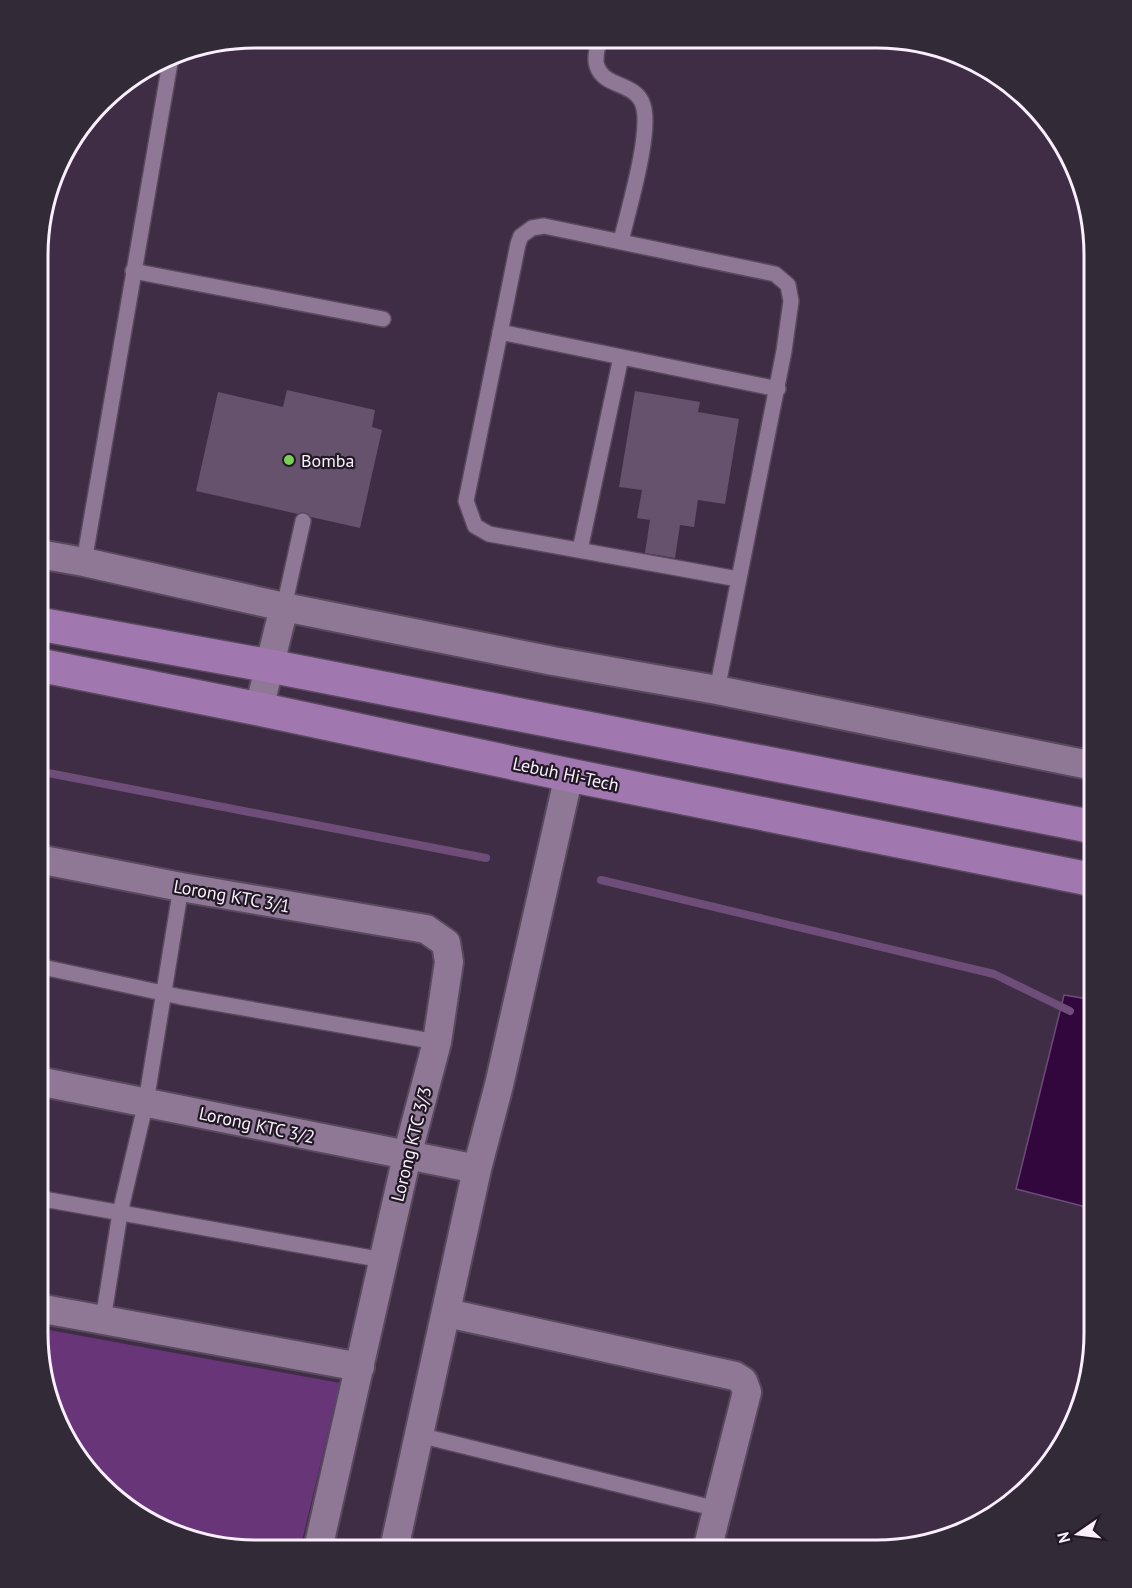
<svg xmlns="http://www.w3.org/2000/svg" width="1132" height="1588" viewBox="0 0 1132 1588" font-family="'PT Sans',sans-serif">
<rect width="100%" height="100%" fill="#3f2d45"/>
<path fill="#683578" d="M38 1328 340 1383 300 1549H227L123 1506 60 1429Z"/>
<path fill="#32073e" stroke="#6e4d78" stroke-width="1.5" d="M1064 995 1094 1000V1209L1016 1189Z"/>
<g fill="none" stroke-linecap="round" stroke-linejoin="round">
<path stroke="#6e4d78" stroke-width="8" d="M38 771 486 858
M601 880 994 974 1070 1011"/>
</g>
<path fill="#66526d" d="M287 390 375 410 372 427 382 430 360 528 196 491 218 392 283 407Z
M635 391 700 402 698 412 739 419 725 504 698 500 694 527 680 525 675 558 645 553 650 520 637 518 642 490 619 487Z"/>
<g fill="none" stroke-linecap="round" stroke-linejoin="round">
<g stroke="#59495e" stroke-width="18">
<path id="service" d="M599 39C598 46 594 59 597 66 604 88 636 82 643 105 652 132 628 211 621 241
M133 271 383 319
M500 332 778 389
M580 550 621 357
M84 562 171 57
M284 607 303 521
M717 690 784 351 791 301 788 285 775 274 544 226 532 228 521 236 518 244 466 501 475 526 489 534 738 579
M38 966 181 997 437 1042
M38 1198 383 1260
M103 1320 120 1213 146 1102 181 887
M419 1435 717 1509"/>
</g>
<g stroke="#59495e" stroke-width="32">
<path id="minor" d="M39 554 84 562 284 607 553 661 717 690 1094 766
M259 709 284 607
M38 859 181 887 426 929 446 943 449 962 437 1042 407 1156 318 1549
M38 1081 477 1169
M38 1308 360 1367
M447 1313 735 1376 743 1381 747 1392 707 1550
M394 1549 477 1169 499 1085 569 775"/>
</g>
<g stroke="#59495e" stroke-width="36">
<path id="primary" d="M39 624 270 666 1094 827
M39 665 259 709 569 775 1094 880"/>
</g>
<use href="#service" stroke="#8e7895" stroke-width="15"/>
<use href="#minor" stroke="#8e7895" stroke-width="28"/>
<use href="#primary" stroke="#a177af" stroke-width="33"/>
</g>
<circle fill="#7ad156" stroke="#211924" stroke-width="2" cx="289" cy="460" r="6"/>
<g text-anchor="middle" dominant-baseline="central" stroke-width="4.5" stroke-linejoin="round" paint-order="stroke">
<g font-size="18" fill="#fbefff" stroke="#211924" text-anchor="start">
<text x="301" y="460">Bomba</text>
</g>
<g font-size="18" fill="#fbefff" stroke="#211924">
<text transform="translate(566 774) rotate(12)">Lebuh Hi-Tech</text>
<text transform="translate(232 896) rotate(10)">Lorong KTC 3/1</text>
<text transform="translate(257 1125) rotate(12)">Lorong KTC 3/2</text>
<text transform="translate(411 1144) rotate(-76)">Lorong KTC 3/3</text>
</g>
</g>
<path d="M0 0H1132V1588H0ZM255 48H877A207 207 0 0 1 1084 255V1333A207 207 0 0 1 877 1540H255A207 207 0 0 1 48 1333V255A207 207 0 0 1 255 48Z" fill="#322a36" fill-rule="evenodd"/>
<path fill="none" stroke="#fbefff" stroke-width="3" d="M255 48H877A207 207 0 0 1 1084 255V1333A207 207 0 0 1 877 1540H255A207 207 0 0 1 48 1333V255A207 207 0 0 1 255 48Z"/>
<g transform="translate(1078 1534) rotate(256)" stroke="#211924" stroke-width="4.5" paint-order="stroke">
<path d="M0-4.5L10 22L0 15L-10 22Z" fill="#fbefff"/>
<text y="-9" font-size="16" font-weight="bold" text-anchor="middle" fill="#fbefff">N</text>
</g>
</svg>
